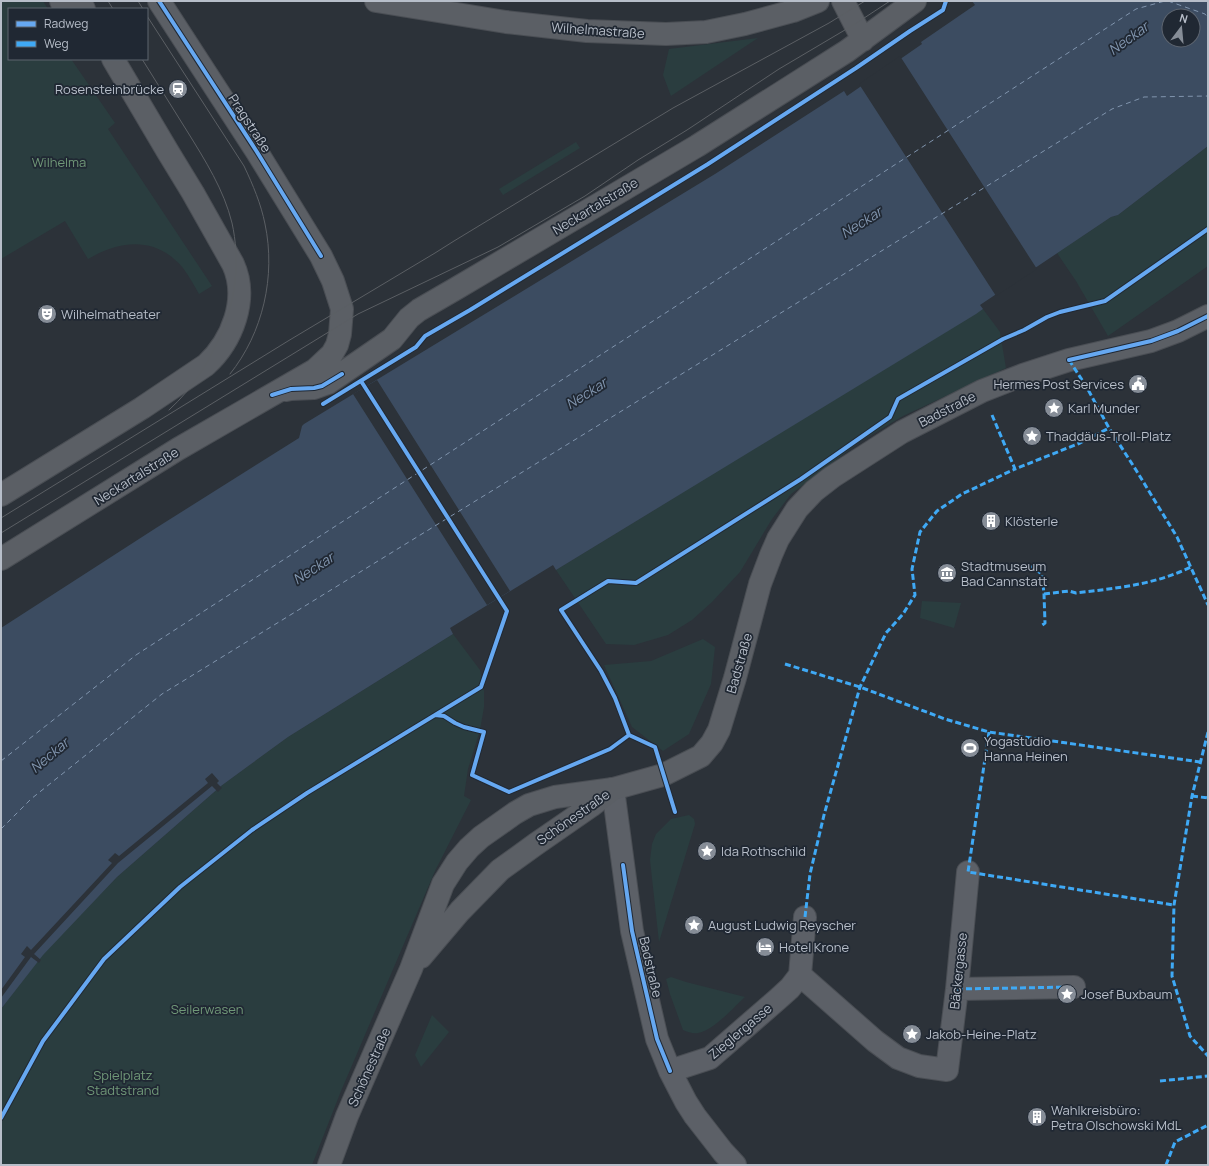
<svg xmlns="http://www.w3.org/2000/svg" width="1209" height="1166" viewBox="0 0 1209 1166" font-family="Manrope,sans-serif">
<rect width="100%" height="100%" fill="#2c3239"/>
<path fill="#2a3d3f" d="M1 1H43L48 9H9V59H71L115 123 108 129 212 286 199 294C194 285 189 276 183 268 156 236 121 240 88 259L65 221 1 259Z
M758 38 671 96 663 75 669 49Z
M576 142 580 148 503 195 499 189Z
M1208 146V266L1108 336 1076 281 1057 253 1111 217 1118 215Z
M983 309 1000 332 1006 368 903 416 861 441 791 494 772 519 740 572 712 602 692 620 668 635 634 645 606 644 556 570Z
M922 601 961 603 954 628 920 618Z
M453 634 480 670 484 691V707L480 730 468 769 464 796 471 800 435 871 341 1091 312 1165H1V1009L42 955 117 877 221 786 288 737Z
M703 639 715 647 711 684 689 734 663 751 632 727 604 665 651 661Z
M689 815 694 819 695 824 659 942 650 860 652 844 656 834 671 819Z
M671 977 686 982 745 997C734 1007 713 1031 698 1033 693 1034 688 1032 683 1030L670 994 666 979Z
M432 1015 449 1032 421 1067 415 1055Z"/>
<path fill="#3c4c61" fill-rule="evenodd" d="M972 1H1208V146L1118 215 1111 217 980 305 983 309 976 314 556 570 553 565 450 628 453 634 288 737 221 786 117 877 43 955 1 1009V628L156 528 299 438 302 426 304 424 715 174 844 91 847 96 922 44 921 42 975 5ZM1169 16H1193V40H1169Z"/>
<path fill="#2c3239" d="M900 56 1037 269 996 296 859 84Z
M377 380 510 591 487 605 353 394Z
M212 773 219 781 217 783 222 788 218 792 212 786 118 863 34 954 41 960 39 963 31 957 1 998V990L25 957 21 954 27 946 31 950 112 863 108 860 115 853 119 856 208 783 205 779Z"/>
<g fill="none" stroke-linecap="round" stroke-linejoin="round">
<path stroke="#8195ae" stroke-width="1" stroke-dasharray="5 4" stroke-linecap="butt" d="M1168 1 1205 14 1208 18
M1 761 136 655 1136 9 1165 1
M1 829 31 799 162 694 1112 109 1144 97 1208 96"/>
<g stroke="#4a4e54" stroke-width="24">
<path id="minor" d="M613 789 632 931 657 1039 670 1071 686 1102 695 1116 723 1152 735 1165
M800 975 875 1041 898 1058 919 1066 947 1070 957 989 968 872
M800 975 805 917
M957 989 1074 987
M670 1071 710 1058 779 998 790 988 800 975"/>
</g>
<g stroke="#4a4e54" stroke-width="24">
<path id="secondary" d="M61 1 65 9
M80 1 84 9
M376 1 506 22 587 31 666 34 706 32 745 24 793 11 818 1
M843 1 863 40
M286 390 291 389 314 388 328 383 392 339 409 318 419 310 457 288 697 146 847 51 915 1
M1 495 142 408 206 365C232 341 249 299 233 264L193 193 168 152 113 59
M1 559 178 449 315 370 332 354 337 345 340 334 342 309 333 281 321 256 257 152 159 1
M421 957 460 911 500 870 536 844 591 806 613 789
M329 1165 347 1116 411 969 443 884 457 862 469 848 481 837 515 813 529 805 555 797 613 789 663 775 701 756 712 743 719 730 735 678 760 584 771 555 778 539 797 509 814 491 832 477 902 432 982 391 1023 375 1069 360 1151 341 1178 331 1208 316"/>
</g>
<use href="#minor" stroke="#5c6067" stroke-width="22"/>
<use href="#secondary" stroke="#5b5f65" stroke-width="22"/>
<path stroke="#5b5f64" stroke-width="1" d="M108 1 113 9
M138 1 143 9
M147 16 244 166C253 185 261 204 265 224 276 276 263 333 230 374
M142 59C157 83 172 107 187 131 205 160 224 190 232 223 240 259 236 296 223 330 210 361 194 387 169 410
M1 518 288 341 435 253 454 241 673 108 829 23 865 1
M1 533 358 314 498 247 585 196 638 160 687 130 779 69 855 24 890 1"/>
<path stroke="#3fa9f5" stroke-width="3" stroke-dasharray="6 3" stroke-linecap="butt" d="M1069 360 1086 386 1109 428 1136 470 1177 537 1208 605
M992 415 1015 469 1080 443 1109 428
M1028 565 1042 574 1044 594 1045 623 1041 626
M1044 594 1069 591 1076 593C1116 588 1154 585 1191 567
M785 664 860 687 945 719 989 732 1200 762
M989 732 968 872 1174 905
M1208 732 1192 796 1174 905 1172 976 1190 1036 1208 1056
M1192 796 1208 798
M805 917 810 874 824 815 860 687 886 633 903 614 915 595 912 569 920 532 937 511 962 494 1015 469
M957 989 1074 987
M1160 1081 1208 1076
M1166 1165 1175 1142 1208 1125"/>
<g stroke="#202833" stroke-width="6">
<path id="cycleway" d="M159 1 257 152 321 256
M1069 360 1151 341 1178 331 1208 316
M272 395 291 389 314 388 322 386 342 374
M323 404 416 347 425 336 470 310 708 164 856 68 910 31 943 10 946 1
M435 715 444 716 455 723 464 727 484 732 472 775 509 792 610 749 629 735
M675 812 655 747 629 735 615 698 601 671 561 610 608 581 636 583 801 479 890 417 898 399 1003 339 1024 330 1047 317 1060 312 1105 301 1208 229
M623 865 632 931 654 1026 657 1039 670 1071
M1 1118 43 1041 104 959 180 887 252 830 307 793 481 687 507 611 361 381"/>
</g>
<use href="#cycleway" stroke="#66a8f1" stroke-width="4"/>
</g>
<defs>
<g id="station-disc" transform="scale(1)"><circle r="9.5" fill="#868d97" stroke="#202833"/><path d="M-3-6H3Q5-6 5-4V2Q5 4 3 4L4.5 6H3L1.5 4h-3L-3 6H-4.5L-3 4Q-5 4-5 2V-4Q-5-6-3-6ZM-3.5-4v3h7v-3ZM-3.5 1v1.5H-2V1ZM2 1v1.5H3.5V1Z" fill="#fff"/></g>
<g id="theatre-disc" transform="scale(1)"><circle r="9.5" fill="#868d97" stroke="#202833"/><path d="M-5-5.5Q0-4 5-5.5V0Q5 5 0 6Q-5 5-5 0ZM-3.3-2.5H-1v1.5H-3.3ZM1-2.5H3.3v1.5H1ZM-2.8 1Q0 5.5 2.8 1Z" fill="#fff"/></g>
<g id="civic-disc" transform="scale(1)"><circle r="9.5" fill="#868d97" stroke="#202833"/><path d="M-.6-6.5H3V-4.5H.6V-3L4-1V1h2V6H-6V1h2V-1L-.6-3ZM-1.2 2.5V6h2.4V2.5Z" fill="#fff"/></g>
<g id="sight-disc" transform="scale(1)"><circle r="9.5" fill="#868d97" stroke="#202833"/><path d="M0-6L1.8-2.2L6-1.7L2.9 1.2L3.7 5.4L0 3.3L-3.7 5.4L-2.9 1.2L-6-1.7L-1.8-2.2Z" fill="#fff"/></g>
<g id="building-disc" transform="scale(1)"><circle r="9.5" fill="#868d97" stroke="#202833"/><path d="M-4-6H4V6H1V3H-1V6H-4ZM-2.5-4.3h1.7v1.8h-1.7ZM.8-4.3h1.7v1.8H.8ZM-2.5-1h1.7V.8h-1.7ZM.8-1h1.7V.8H.8Z" fill="#fff"/></g>
<g id="museum-disc" transform="scale(1)"><circle r="9.5" fill="#868d97" stroke="#202833"/><path d="M0-6L6-3V-2H-6V-3ZM-5-1h2V3h-2ZM-1-1h2V3h-2ZM3-1h2V3H3ZM-6 4H6V6H-6Z" fill="#fff"/></g>
<g id="stadium-disc" transform="scale(1)"><circle r="9.5" fill="#868d97" stroke="#202833"/><path d="M0-5a6.5 5 0 1 0 0 10a6.5 5 0 1 0 0-10ZM-3.5-1.8h7v3.6h-7Z" fill="#fff"/></g>
<g id="hotel-disc" transform="scale(1)"><circle r="9.5" fill="#868d97" stroke="#202833"/><path d="M-6-4.5h1.5V1H6V5H4.5V3h-9V5H-6ZM-4 0a1.8 1.8 0 1 1 3.6 0ZM.5 0V-2.5h3Q6-2.5 6 0Z" fill="#fff"/></g>
</defs>
<g fill-rule="evenodd">
<use href="#station-disc" x="178" y="89"/>
<use href="#theatre-disc" x="47" y="314"/>
<use href="#civic-disc" x="1138" y="384"/>
<use href="#sight-disc" x="1054" y="408"/>
<use href="#sight-disc" x="1032" y="436"/>
<use href="#building-disc" x="991" y="521"/>
<use href="#museum-disc" x="947" y="573"/>
<use href="#stadium-disc" x="970" y="748"/>
<use href="#sight-disc" x="707" y="851"/>
<use href="#sight-disc" x="694" y="925"/>
<use href="#hotel-disc" x="765" y="947"/>
<use href="#sight-disc" x="1067" y="994"/>
<use href="#sight-disc" x="912" y="1034"/>
<use href="#building-disc" x="1037" y="1117"/>
</g>
<g text-anchor="middle" dominant-baseline="central" stroke-width="3.5" stroke-linejoin="round" paint-order="stroke">
<g font-size="13" fill="#b7bec9" stroke="#202833">
<text transform="translate(598 30) rotate(4)">Wilhelmastraße</text>
<text transform="translate(250 123) rotate(57)">Pragstraße</text>
<text transform="translate(595 206) rotate(-31)">Neckartalstraße</text>
<text transform="translate(947 409) rotate(-27)">Badstraße</text>
<text transform="translate(136 476) rotate(-32)">Neckartalstraße</text>
<text transform="translate(739 663) rotate(-74)">Badstraße</text>
<text transform="translate(573 817) rotate(-35)">Schönestraße</text>
<text transform="translate(651 967) rotate(77)">Badstraße</text>
<text transform="translate(958 971) rotate(-84)">Bäckergasse</text>
<text transform="translate(740 1031) rotate(-40)">Zieglergasse</text>
<text transform="translate(369 1067) rotate(-66)">Schönestraße</text>
</g>
<g font-size="13" fill="#b7bec9" stroke="#202833" text-anchor="start">
<text x="164" y="89" text-anchor="end">Rosensteinbrücke</text>
<text x="61" y="314">Wilhelmatheater</text>
<text x="1124" y="384" text-anchor="end">Hermes Post Services</text>
<text x="1068" y="408">Karl Munder</text>
<text x="1046" y="436">Thaddäus-Troll-Platz</text>
<text x="1005" y="521">Klösterle</text>
<text x="961" y="566">Stadtmuseum<tspan x="961" dy="15">Bad Cannstatt</tspan></text>
<text x="984" y="741">Yogastudio<tspan x="984" dy="15">Hanna Heinen</tspan></text>
<text x="721" y="851">Ida Rothschild</text>
<text x="708" y="925">August Ludwig Reyscher</text>
<text x="779" y="947">Hotel Krone</text>
<text x="1081" y="994">Josef Buxbaum</text>
<text x="926" y="1034">Jakob-Heine-Platz</text>
<text x="1051" y="1110">Wahlkreisbüro:<tspan x="1051" dy="15">Petra Olschowski MdL</tspan></text>
</g>
<g font-size="13" fill="#709878" stroke="#202833">
<text x="59" y="162">Wilhelma</text>
<text x="207" y="1009">Seilerwasen</text>
<text x="123" y="1075">Spielplatz<tspan x="123" dy="15">Stadtstrand</tspan></text>
</g>
<g font-size="14" font-style="italic" fill="#8195ae" stroke="#202833">
<text transform="translate(1128 38) rotate(-36)">Neckar</text>
<text transform="translate(861 222) rotate(-32)">Neckar</text>
<text transform="translate(586 393) rotate(-32)">Neckar</text>
<text transform="translate(313 568) rotate(-33)">Neckar</text>
<text transform="translate(49 755) rotate(-40)">Neckar</text>
</g>
</g>
<rect width="1209" height="1166" fill="none" stroke="#b7bec9" stroke-width="4"/>
<rect x="8" y="8" width="140" height="52" fill="#202833" stroke="#5c646f"/>
<rect x="16" y="21" width="20" height="6" fill="#66a8f1" stroke="#5c646f"/>
<text x="44" y="28" font-size="12" fill="#b7bec9">Radweg</text>
<rect x="16" y="41" width="20" height="6" fill="#3fa9f5" stroke="#5c646f"/>
<text x="44" y="48" font-size="12" fill="#b7bec9">Weg</text>
<g transform="translate(1181 28) rotate(16)"><circle r="19" fill="#202833" stroke="#5c646f"/>
<path d="M0-3L7 15L0 10L-7 15Z" fill="#868d97"/>
<text y="-6" font-size="11" font-weight="bold" text-anchor="middle" fill="#b7bec9">N</text>
</g>
</svg>
